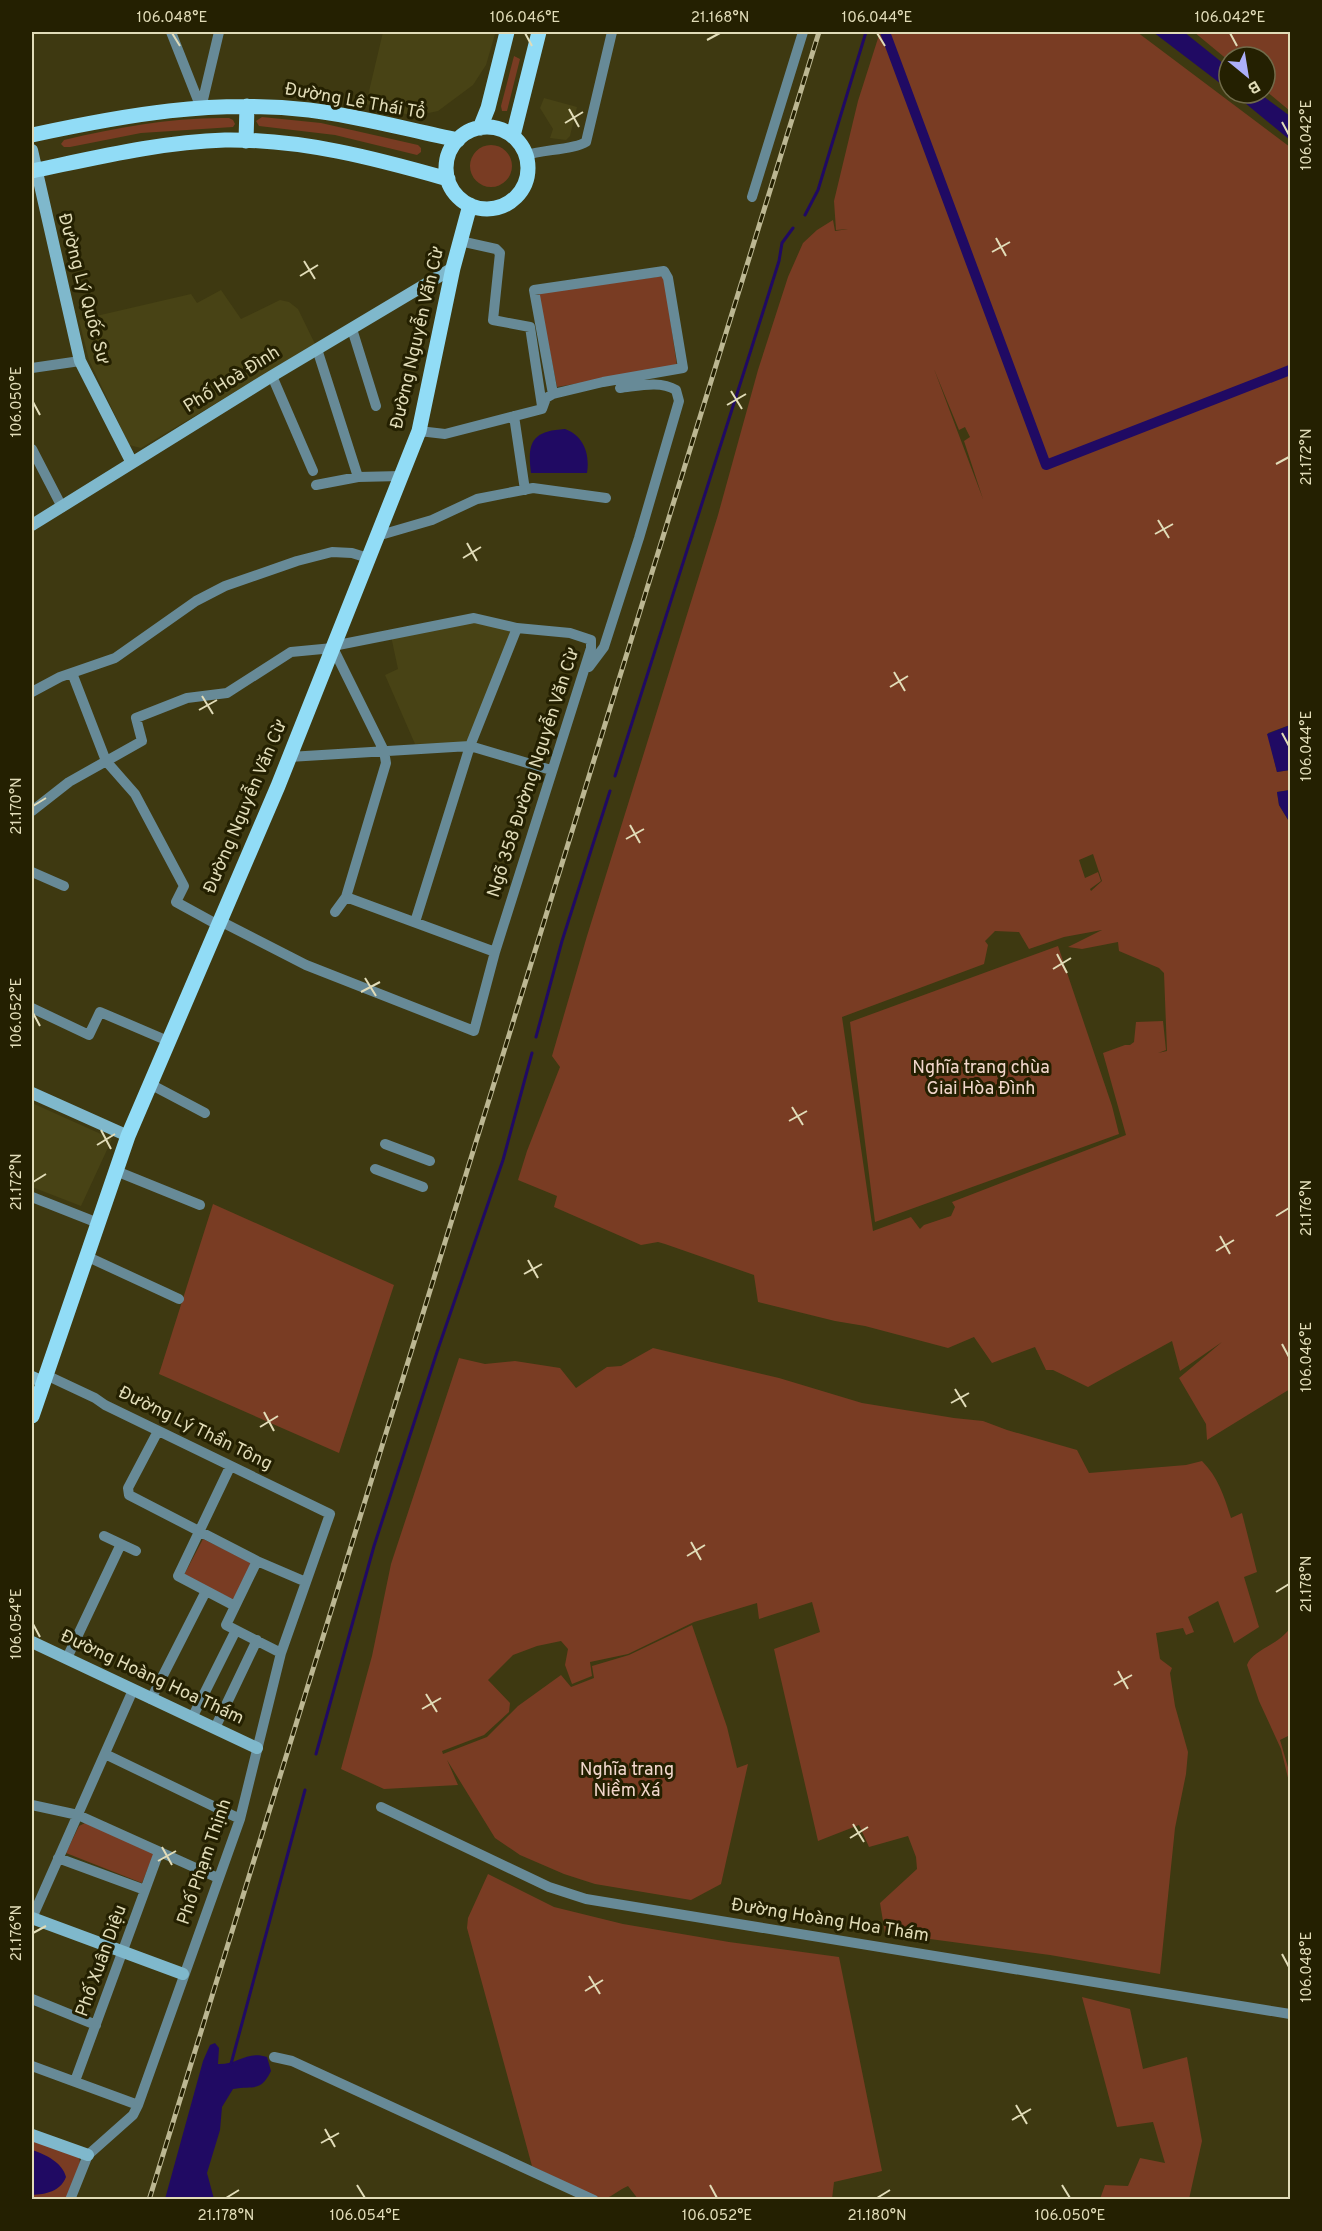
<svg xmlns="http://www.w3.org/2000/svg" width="1322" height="2231" viewBox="0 0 1322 2231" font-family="Overpass,sans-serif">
<rect width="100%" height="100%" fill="#3e3911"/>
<path fill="#484315" d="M383 32H486L495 34 486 65 473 85 438 111 419 115 406 114 366 104Z
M544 98 577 107 570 136 566 140 550 138 553 129 540 108Z
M221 290 241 319 280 300 289 302 298 309 315 344 141 448 129 445 89 360 79 320 191 294 197 303Z
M473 621 513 632 468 743 415 744 385 675 398 669 391 636Z
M32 1103 112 1139 81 1206 32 1187Z"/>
<path fill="#793c23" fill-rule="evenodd" d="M880 32H1137L1290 147V725L1268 733 1277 772 1290 770V790L1277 792 1279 805 1290 823V1389L1207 1440 1206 1424 1179 1378 1222 1342 1180 1371 1172 1341 1088 1387 1053 1370H1046L1035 1347 992 1363 974 1337 948 1348 865 1326 835 1321 758 1302 754 1275 665 1244 658 1242 641 1245 554 1207 557 1196 518 1180 527 1151 560 1067 552 1056 587 936 718 515 758 370 788 277 803 243 817 230 833 220 835 231 848 229 836 230 834 201 858 101ZM934 369 959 430 965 427 970 437 964 441 983 499ZM1093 854 1102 881 1091 891 1090 889 1101 881 1098 872 1085 878 1079 860ZM1102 930 1068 947 1082 949 1118 942 1119 951 1159 968 1164 973 1167 1051 1158 1053 1166 1050 1163 1021 1136 1022 1134 1042 1130 1045H1125L1103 1053 1126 1135 952 1202 955 1207 951 1216 924 1225 920 1229 911 1217 873 1231 842 1017 984 964 988 945 985 941 995 931 1019 932 1029 949 1064 937Z
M1194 32H1290V111L1265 90V57H1229V61Z
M514 56 520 59 507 111H502L501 106Z
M262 117 321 123 418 145 421 148V152L417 155 335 135 259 126 256 121Z
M229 118 233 120 235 124 233 127 141 133 70 147H64L61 144 64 140C118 127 173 117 229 118Z
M470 166a21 21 0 1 1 42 0a21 21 0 1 1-42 0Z
M664 276 677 366 557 387 538 292Z
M1058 946 1112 1106 1119 1134 875 1222 850 1022Z
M213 1204 394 1285 339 1453 159 1374Z
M653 1348 779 1378 862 1403 954 1418 983 1421 1007 1430 1077 1450 1089 1473 1186 1465 1202 1461C1218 1477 1224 1496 1231 1518L1242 1513 1257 1572 1244 1577 1259 1627 1234 1643 1218 1601 1188 1617 1194 1632 1186 1635 1183 1628 1156 1633 1160 1659 1172 1668 1170 1673 1175 1706 1188 1752 1186 1774 1175 1828 1160 1974 1050 1955 885 1933 880 1903 917 1869 916 1857 908 1836 869 1847 859 1825 818 1841 774 1649 820 1632 812 1602 759 1619 757 1603 694 1622 628 1654 590 1662 592 1676 572 1684 565 1665 568 1649 561 1641 537 1646 513 1655 488 1680 510 1703 509 1712 484 1735 442 1751 443 1754 487 1737 518 1706 561 1675 571 1687 594 1678 592 1666 629 1655 692 1625 727 1727 737 1768 748 1764 721 1884 691 1900 595 1884 564 1874 520 1855 495 1838 447 1760 458 1785 384 1789 341 1769 372 1656 391 1564 459 1358 485 1364 515 1361 560 1368 576 1388 607 1367 621 1366Z
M203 1539 252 1563 234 1600 184 1575Z
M1290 1628V1735L1280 1740 1290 1774V1786L1281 1749 1259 1701 1247 1665C1252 1650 1279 1645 1290 1628Z
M85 1823 154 1853 142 1883 66 1853 79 1826Z
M488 1874 554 1907 623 1924 729 1942 839 1957 882 2171 834 2182 832 2199H638L628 2186C620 2189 609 2199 601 2200L532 2166 467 1928 468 1918Z
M1082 1997 1130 2009 1143 2069 1187 2057 1202 2141 1189 2199H1100L1105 2185 1128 2186 1140 2158 1165 2163 1153 2122 1117 2127Z
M32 2139 78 2154 80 2162 67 2199 32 2200Z"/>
<path fill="#200a63" d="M1153 32H1184L1229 68V90Z
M1233 93H1259L1290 116V140Z
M565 429C584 436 590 454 587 473H531C527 442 532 431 565 429Z
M1290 725V770L1277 772 1267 734Z
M1290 790V823L1279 805 1277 792Z
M215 2043 219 2048 218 2064C237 2065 247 2050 267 2057L271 2071C260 2093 254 2085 233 2089L222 2107 220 2130 207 2173 214 2199H165L203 2061 210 2045Z
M32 2150C45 2154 63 2163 66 2177 60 2192 46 2194 32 2195Z"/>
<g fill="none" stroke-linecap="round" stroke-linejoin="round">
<path stroke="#200a63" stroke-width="3" d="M805 215 818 190 866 32
M615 776 750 353 779 261 782 243 793 228
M536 1037 562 941 610 791
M316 1754 374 1546 437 1352 503 1160 532 1053
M231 2064 305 1790"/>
<path stroke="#200a63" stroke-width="10" d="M885 32 1046 465 1290 370"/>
<path stroke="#678a97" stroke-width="10" d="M171 32 201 108
M201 108 219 32
M526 155C542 150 576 149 586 142L612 32
M752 197 803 32
M460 241 496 249 500 253 493 320 530 327 542 406
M352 329 376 406
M317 349 358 477 401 476
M32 368 80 361
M272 376 313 471
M514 416 525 490
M419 431 445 434 542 409 546 398 553 394 603 382 683 368 668 278 664 271 534 290 553 394
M32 449 62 507
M316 485 358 477
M377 536 432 520 477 499 533 488 606 498
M589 667 604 647 639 538 679 401 676 390C660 380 638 386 620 388
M72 673 106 761 135 794 184 886 176 902 218 925
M32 692 60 677 115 658 196 601 225 586 297 561 332 552 352 553 368 558
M289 757 470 746 551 770
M32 811 69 782 142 741 136 718 187 698 227 693 291 652 333 648 384 751 386 763 346 897 335 912
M32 872 64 886
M346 897 495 952
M220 921 306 965 474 1031 495 952 591 648V640L570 633 517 628 474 618 333 646
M415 922 470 746 517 628
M32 1008 89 1035 100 1012 168 1041
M150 1084 205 1113
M385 1144 430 1161
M375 1169 423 1187
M116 1171 200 1205
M32 1197 98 1223
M86 1256 179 1299
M46 1375 95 1398 105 1405 330 1514 281 1653 240 1819 138 2105 133 2115 88 2155 70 2200
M158 1431 128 1488 129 1495 257 1561 306 1582
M230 1467 178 1576 235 1606
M121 1544 136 1551
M257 1561 226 1625 281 1653
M67 1658 121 1544 104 1536
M151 1699 206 1591
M192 1718 236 1630
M215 1728 257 1640
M105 1754 240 1819
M32 1805 78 1815 218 1878
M381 1807 549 1887 586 1899 1290 2014
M58 1858 145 1890
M32 1918 133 1690
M32 1999 96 2025
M274 2057 292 2061 594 2200
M32 2066 138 2105
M75 2081 159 1852"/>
<path stroke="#7fb8cc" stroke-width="12" d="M32 150 80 361 132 463
M32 525 272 376 453 268
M32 1093 128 1136
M32 1377 43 1382
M32 1642 257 1748
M32 1918 183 1974
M32 2135 88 2155"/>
<path stroke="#91dcf6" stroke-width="15" d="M446 168a41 41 0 1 1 82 0a41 41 0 1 1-82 0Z
M480 128 488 108 507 32
M32 135C125 115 213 99 309 110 359 116 409 130 458 140
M513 136 539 32
M246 141 247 106
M32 171C95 158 160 142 225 140 302 139 374 158 448 179
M32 1416 128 1136 278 786 419 431 453 268 470 205"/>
<g stroke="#bcb792" stroke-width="5">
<path id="rail" d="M149 2200 819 32"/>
</g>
<use href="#rail" stroke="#242001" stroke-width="3" stroke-dasharray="9" stroke-linecap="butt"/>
</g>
<path fill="none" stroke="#e1dcb8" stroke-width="2" d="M172 33 180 46M525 33 532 46M877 33 885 46M1230 33 1237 46M707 40 720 33M569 109 579 127M1282 122 1289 135M565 123 583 112M996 238 1006 256M992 252 1010 242M304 261 315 279M300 276 318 265M731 391 742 409M33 402 40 415M727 405 746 394M1276 464 1289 457M1158 520 1169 538M1155 534 1173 524M467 543 477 561M463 558 481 547M894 672 905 691M890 687 908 676M202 696 213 714M199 710 217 700M1282 733 1289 746M33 806 46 798M630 825 640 843M626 839 644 829M1057 954 1067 973M1053 969 1071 958M365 978 376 996M361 992 380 982M33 1013 40 1026M792 1107 803 1125M789 1121 807 1111M101 1130 111 1149M97 1145 115 1134M33 1182 46 1174M1276 1216 1289 1208M1220 1236 1230 1254M1216 1251 1234 1240M528 1260 538 1278M524 1274 542 1264M1282 1344 1289 1357M955 1389 966 1407M951 1403 969 1393M264 1412 274 1431M260 1427 278 1416M691 1542 701 1560M687 1556 705 1545M1276 1592 1289 1584M33 1624 40 1637M1118 1671 1128 1689M1114 1685 1132 1675M426 1694 437 1712M422 1709 441 1698M853 1824 864 1842M850 1838 868 1827M162 1847 172 1865M158 1861 176 1851M33 1933 46 1926M1282 1954 1289 1967M589 1976 600 1994M585 1991 603 1980M1016 2105 1027 2124M1012 2120 1031 2109M325 2129 335 2147M321 2143 339 2133M357 2185 365 2198M710 2185 717 2198M1062 2185 1070 2198M226 2198 239 2190M877 2198 890 2190"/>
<g text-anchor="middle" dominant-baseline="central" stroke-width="6" stroke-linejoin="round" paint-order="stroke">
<g font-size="18" fill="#e1dcb8" stroke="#242001">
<text transform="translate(355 102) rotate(10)">Đường Lê Thái Tổ</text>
<text transform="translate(83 289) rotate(75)">Đường Lý Quốc Sư</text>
<text transform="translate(418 338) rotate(-77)">Đường Nguyễn Văn Cừ</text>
<text transform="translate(232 380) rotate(-32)">Phố Hoà Đình</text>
<text transform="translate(534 773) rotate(-72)">Ngõ 358 Đường Nguyễn Văn Cừ</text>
<text transform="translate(246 807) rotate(-67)">Đường Nguyễn Văn Cừ</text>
<text transform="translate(195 1429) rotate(26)">Đường Lý Thần Tông</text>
<text transform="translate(152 1678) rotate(25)">Đường Hoàng Hoa Thám</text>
<text transform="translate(205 1862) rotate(-71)">Phố Phạm Thịnh</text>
<text transform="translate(830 1921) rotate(9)">Đường Hoàng Hoa Thám</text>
<text transform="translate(102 1961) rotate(-70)">Phố Xuân Diệu</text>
</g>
<g font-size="18" fill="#f2d7cc" stroke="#242001">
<text x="981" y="1068">Nghĩa trang chùa<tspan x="981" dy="21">Giai Hòa Đình</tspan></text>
<text x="627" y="1770">Nghĩa trang<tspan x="627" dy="21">Niềm Xá</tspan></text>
</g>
</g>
<rect width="1322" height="2231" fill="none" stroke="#242001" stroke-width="66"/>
<g transform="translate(1247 75) rotate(150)"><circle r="28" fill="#242001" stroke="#706b4a" stroke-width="1.5"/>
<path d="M0-4.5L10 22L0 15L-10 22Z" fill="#acaffb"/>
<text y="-9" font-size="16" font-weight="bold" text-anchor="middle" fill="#e1dcb8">B</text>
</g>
<rect x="33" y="33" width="1256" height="2165" fill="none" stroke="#e1dcb8" stroke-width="2"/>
<g font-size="15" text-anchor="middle" fill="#e1dcb8">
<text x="172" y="22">106.048°E</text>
<text x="525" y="22">106.046°E</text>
<text x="720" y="22">21.168°N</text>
<text x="877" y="22">106.044°E</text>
<text x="1230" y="22">106.042°E</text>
<text transform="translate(1306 135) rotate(-90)" y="5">106.042°E</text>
<text transform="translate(16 402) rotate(-90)" y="5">106.050°E</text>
<text transform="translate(1306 457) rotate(-90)" y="5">21.172°N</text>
<text transform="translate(1306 746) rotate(-90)" y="5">106.044°E</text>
<text transform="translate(16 806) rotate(-90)" y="5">21.170°N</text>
<text transform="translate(16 1013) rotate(-90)" y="5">106.052°E</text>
<text transform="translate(16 1182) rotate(-90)" y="5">21.172°N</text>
<text transform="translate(1306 1208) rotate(-90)" y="5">21.176°N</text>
<text transform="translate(1306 1357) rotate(-90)" y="5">106.046°E</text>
<text transform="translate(1306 1584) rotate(-90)" y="5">21.178°N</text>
<text transform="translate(16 1624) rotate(-90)" y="5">106.054°E</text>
<text transform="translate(16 1933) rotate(-90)" y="5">21.176°N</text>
<text transform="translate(1306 1967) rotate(-90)" y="5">106.048°E</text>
<text x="226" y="2220">21.178°N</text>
<text x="365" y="2220">106.054°E</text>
<text x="717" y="2220">106.052°E</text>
<text x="877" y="2220">21.180°N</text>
<text x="1070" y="2220">106.050°E</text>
</g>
</svg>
